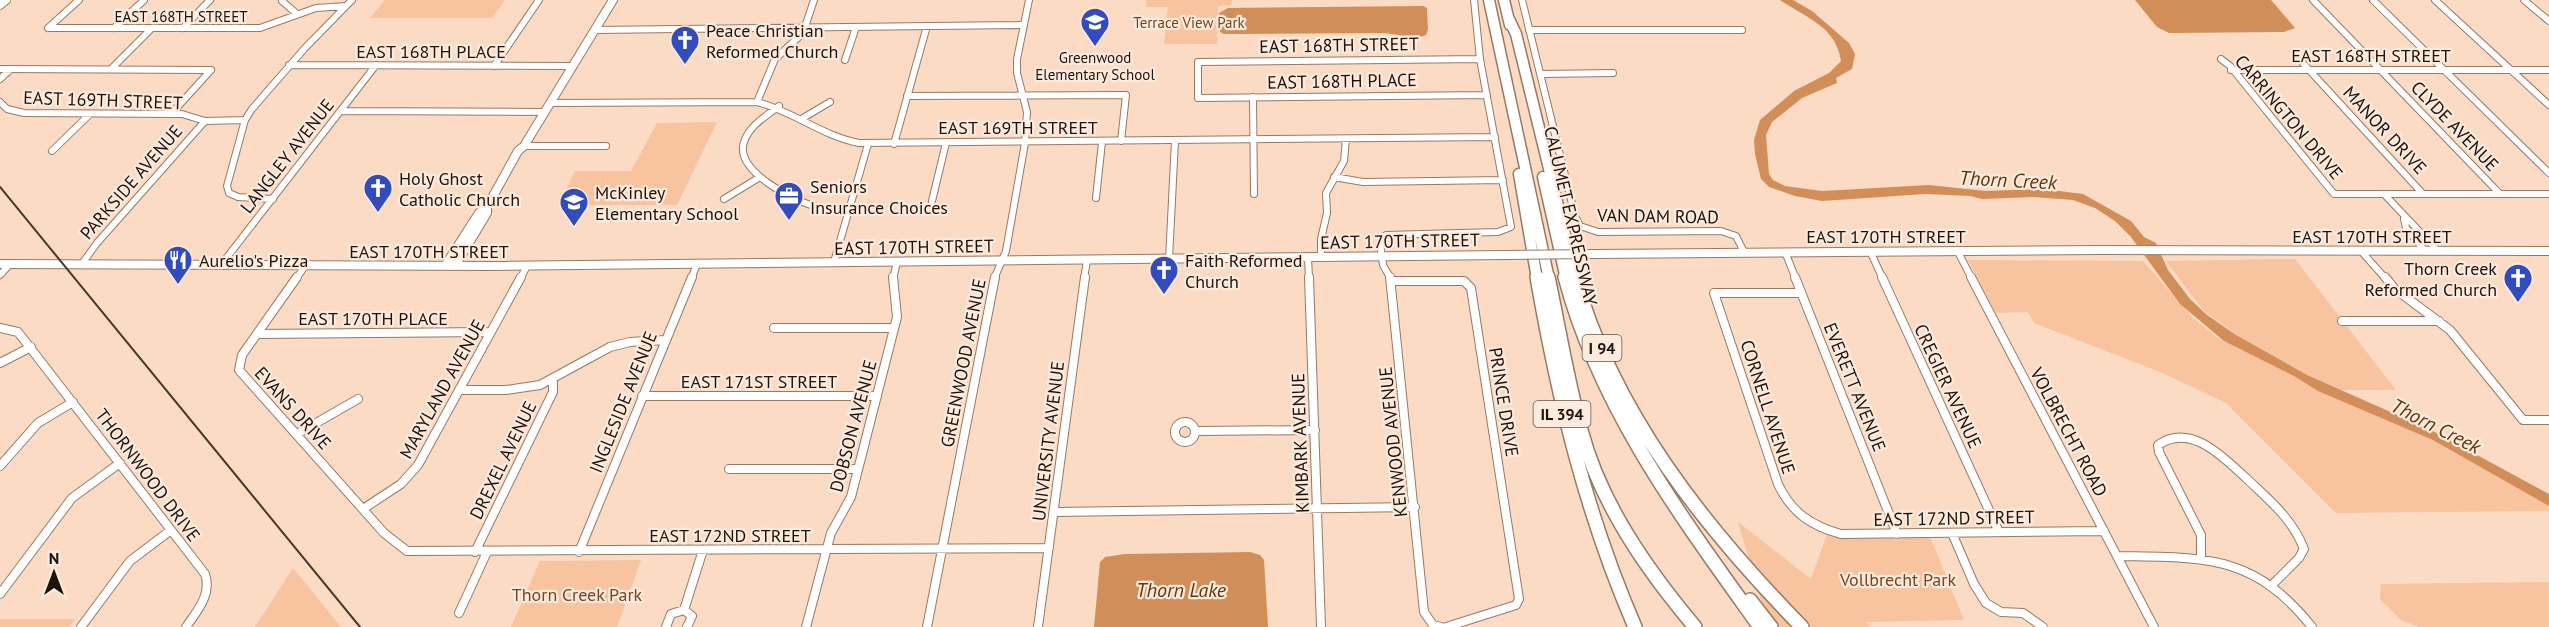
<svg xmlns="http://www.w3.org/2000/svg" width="2549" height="627" viewBox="0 0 2549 627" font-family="'PT Sans',sans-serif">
<rect width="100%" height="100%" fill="#fbdbc4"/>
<path fill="#f7c49f" d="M385 0H505L492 18H370Z
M1146 0H1232L1231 5 1218 6 1217 44H1164L1168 7H1146Z
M717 122 677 205H559L575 171H631L657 123Z
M2295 259 2396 390H2336L2256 349 2203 310 2166 261Z
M1968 260 2143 261 2191 316 2216 337 2314 385 2390 418 2515 480 2549 502V511L2336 513 2226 403 2160 372 2034 323 2028 312 1996 313Z
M1738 522 1811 579 1827 534 1847 539 1930 537 1964 620 1866 622 1871 627H1769Z
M641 560 617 627H511L540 561Z
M293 568 341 627H255Z
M2549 582V627H2419L2401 620 2380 599 2381 584Z
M0 619H75L69 627H0Z"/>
<path fill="#d28e58" d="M1780 0H1793L1812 11 1849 43 1855 54 1852 69 1836 78 1837 83 1802 98 1772 122 1766 135 1769 174 1773 180 1785 186 1822 191 1929 185 1986 191 2043 189 2083 194 2131 221 2144 237 2156 243 2168 270 2190 299 2207 315 2236 335 2307 375 2429 429 2549 494V506L2433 440 2318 391 2294 376 2224 341 2180 304 2131 237 2115 221 2095 208 2073 200 2034 197 1982 199 1970 196 1925 194 1822 201 1795 196 1769 187 1761 179 1755 154 1754 140 1760 120 1794 91 1829 73 1841 61C1836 26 1806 18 1780 0Z
M2135 0H2271L2295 28 2284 32 2169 33 2157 27Z
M1423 6 1427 8 1428 29 1426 35 1417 38 1385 33 1224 34 1220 32 1219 13 1228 8Z
M1250 552 1260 555 1264 560 1268 627H1094L1100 562 1105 557 1125 554Z"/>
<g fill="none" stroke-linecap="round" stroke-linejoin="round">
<g stroke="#967a65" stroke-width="8">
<path id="minor-far1" d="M1522 0 1575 216 1580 226 1598 232 1721 231 1736 236 1744 252
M2313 0 2500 194
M2373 0 2549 173
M2435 0 2549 105
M2524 0 2549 21
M282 1 297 14
M48 28H260L316 8 346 6
M48 28 79 0
M114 28 144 0
M183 28 210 0
M595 30 1023 25
M1529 30H1742
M1480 59 1198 62V98L1487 95
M2221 59 2230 66 2334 194H2549
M845 60 856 27
M2300 60 2423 194
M289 65 572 66
M494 66 539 0
M0 69 211 70
M111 69 152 28
M2231 70H2549
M1541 74 1613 73
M0 79 11 69
M907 96 1126 95 1121 141
M1253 97 1254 194
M0 102 7 109 24 113 182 114 205 121 245 120
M757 102 775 59 803 33 814 0
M550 103 757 102C793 111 822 136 859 143L1495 137
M779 106C766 116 749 126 744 142 734 171 794 201 817 207 827 210 838 211 849 211
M341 111 545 112
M171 114 211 70
M803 118 830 102
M894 144 927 26
M524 146H606
M52 151 90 114
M1334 177 1363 182 1503 180
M2384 194 2438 251
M1096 198 1102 142
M273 199 238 197 229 193 227 186 245 120 252 109 305 48 352 0
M724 199 760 177
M932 201 946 143
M2404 219 2406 228 2425 251
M1957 250 1972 279
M1870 251 1883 279
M2361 251 2386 279
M1785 252 1796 279
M1308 257 1309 279
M1321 257V239L1327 213 1326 193 1344 161 1346 139
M1169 259 1175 141
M834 262 868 144
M81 265 97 243 205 121
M221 265 376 65
M0 275 10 264
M296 279 305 266
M520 279 527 266
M691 279 697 264
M893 279 897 262
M994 279 1006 251 1025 143 1027 112 1017 73V59L1029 0
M1084 279 1087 260
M1391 279 1383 265 1380 243 1386 235 1498 232 1511 227 1480 59 1474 0"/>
</g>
<g stroke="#967a65" stroke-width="10">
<path id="minor" d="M297 277 242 355 239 370 384 533 407 551 1049 548
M1309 277 1321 627
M1390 277 1424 612 1433 625 1441 627
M1795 277 1897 534
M1882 277 1999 532
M1971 277 2154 627
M2385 277 2395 289 2450 330 2523 420H2549
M1392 281H1464L1471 288 1519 599 1516 605 1446 627
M1801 293H1714L1778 484C1791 512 1811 526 1841 534L2104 531
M2342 321H2439
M0 328 18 332 205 574C212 595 197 611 186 627
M774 328H894
M257 334 490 332
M0 363 31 347
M460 390H506L540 385 610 347 630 342 665 340
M642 396H877
M1175 432a10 10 0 1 1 20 0a10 10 0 1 1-20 0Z
M1197 431 1315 430
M297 434 358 399
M0 466 38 423 73 402
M729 469H858
M363 509 401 484 418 465 521 277
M1054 512 1415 507
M1952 533 1974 584 1986 603 2001 612 2023 613 2043 627
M475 552 553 392V381
M579 552 692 277
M2117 556C2204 558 2253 553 2312 627
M2201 558V535L2159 452 2158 445C2191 422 2224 458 2246 478 2269 500 2292 518 2304 549L2299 558 2273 584
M0 594 72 498 120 463
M684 610 703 550
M459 613 487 552
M81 627 130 561 171 530
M666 627 671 614 684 610 692 616 687 627
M806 627 831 533 851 497 897 317 893 277
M927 627 995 277
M1038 627 1085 277"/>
</g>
<g stroke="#967a65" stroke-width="10">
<path id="tertiary" d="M0 5 6 0
M1596 254 2102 250 2549 251
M0 264 488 266 1506 255
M445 266 479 213 487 207 518 151 524 146 613 0
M455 266 487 213V207"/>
</g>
<g stroke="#967a65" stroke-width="13">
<path id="motorway-far1" d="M1489 0 1549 279
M1504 0 1510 25
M1508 17 1516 34 1576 279
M1519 174 1537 279
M1543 177 1566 279"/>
</g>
<g stroke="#967a65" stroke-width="16">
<path id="motorway" d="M1537 277C1558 398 1586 514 1635 627
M1548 277C1559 328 1567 380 1581 430 1600 503 1647 570 1695 627
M1565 277C1600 409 1682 518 1760 627
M1575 277C1613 413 1705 528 1802 627
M1750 600 1771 627"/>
</g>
<use href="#minor-far1" stroke="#fff" stroke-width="6"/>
<use href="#minor" stroke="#fff" stroke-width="8"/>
<use href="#tertiary" stroke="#fff" stroke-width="8"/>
<use href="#motorway-far1" stroke="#fff" stroke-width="10"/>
<use href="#motorway" stroke="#fff" stroke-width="13"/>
<path stroke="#46382d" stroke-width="2" d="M0 187 360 627"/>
<g stroke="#967a65" stroke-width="10" stroke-linecap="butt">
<path id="tertiary-bridge" d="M1506 255 1596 254"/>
</g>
<use href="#tertiary-bridge" stroke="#fff" stroke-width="8"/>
</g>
<defs>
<g id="school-pin" transform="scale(1.5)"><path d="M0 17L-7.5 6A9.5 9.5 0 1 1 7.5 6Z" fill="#324cbd" stroke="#ffebde"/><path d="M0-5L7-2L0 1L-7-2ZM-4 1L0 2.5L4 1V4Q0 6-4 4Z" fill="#fff"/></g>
<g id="church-pin" transform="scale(1.5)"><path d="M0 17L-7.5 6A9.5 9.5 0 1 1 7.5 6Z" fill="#324cbd" stroke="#ffebde"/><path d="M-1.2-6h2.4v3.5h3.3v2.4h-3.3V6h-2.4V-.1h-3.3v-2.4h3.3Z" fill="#fff"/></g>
<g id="office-pin" transform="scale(1.5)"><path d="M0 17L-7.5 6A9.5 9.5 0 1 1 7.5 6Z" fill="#324cbd" stroke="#ffebde"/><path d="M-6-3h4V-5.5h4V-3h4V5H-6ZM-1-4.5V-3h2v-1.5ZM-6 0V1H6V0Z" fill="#fff"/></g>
<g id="restaurant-pin" transform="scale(1.5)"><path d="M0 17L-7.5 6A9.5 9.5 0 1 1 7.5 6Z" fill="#324cbd" stroke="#ffebde"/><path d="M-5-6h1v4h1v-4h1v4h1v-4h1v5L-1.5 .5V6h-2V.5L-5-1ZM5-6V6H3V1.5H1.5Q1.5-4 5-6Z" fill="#fff"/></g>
</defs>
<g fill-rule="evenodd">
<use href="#school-pin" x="1095" y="22"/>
<use href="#church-pin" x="685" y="40"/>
<use href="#church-pin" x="378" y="188"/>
<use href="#office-pin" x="789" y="196"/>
<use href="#school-pin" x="574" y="202"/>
<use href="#restaurant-pin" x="178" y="260"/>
<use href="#church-pin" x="1164" y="270"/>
<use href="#church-pin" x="2518" y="278"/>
</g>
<g text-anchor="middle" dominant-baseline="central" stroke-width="4.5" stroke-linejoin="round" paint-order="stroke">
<g font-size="15" fill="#1d130b" stroke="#ffebde">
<text x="181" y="16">EAST 168TH STREET</text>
</g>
<g font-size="15" fill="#74451e" stroke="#ffebde">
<text x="1189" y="22">Terrace View Park</text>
</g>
<g font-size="15" fill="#1d130b" stroke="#ffebde">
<text x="1095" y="57">Greenwood<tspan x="1095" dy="17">Elementary School</tspan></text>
</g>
<g fill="#ffebde" stroke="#61544a" stroke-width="1.5">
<rect x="1582.5" y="335" width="39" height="26" rx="4.5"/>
<rect x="1533.5" y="401" width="57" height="26" rx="4.5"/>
</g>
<g font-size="16" font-weight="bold" fill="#1d130b">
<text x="1602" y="348">I 94</text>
<text x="1562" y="414">IL 394</text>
</g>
<g font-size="18" fill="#1d130b" stroke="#ffebde" text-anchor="start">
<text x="706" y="30">Peace Christian<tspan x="706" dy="21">Reformed Church</tspan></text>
<text x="399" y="178">Holy Ghost<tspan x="399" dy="21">Catholic Church</tspan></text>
<text x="810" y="186">Seniors<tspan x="810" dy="21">Insurance Choices</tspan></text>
<text x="595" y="192">McKinley<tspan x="595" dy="21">Elementary School</tspan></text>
<text x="199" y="260">Aurelio's Pizza</text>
<text x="1185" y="260">Faith Reformed<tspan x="1185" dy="21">Church</tspan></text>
<text x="2497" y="268" text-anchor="end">Thorn Creek<tspan x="2497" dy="21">Reformed Church</tspan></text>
</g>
<g font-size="18" fill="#1d130b" stroke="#ffebde">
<text transform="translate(1339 45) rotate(-1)">EAST 168TH STREET</text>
<text x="431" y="51">EAST 168TH PLACE</text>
<text x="2371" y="55">EAST 168TH STREET</text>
<text transform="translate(1342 81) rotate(-1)">EAST 168TH PLACE</text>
<text transform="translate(103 100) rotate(2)">EAST 169TH STREET</text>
<text transform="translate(2289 117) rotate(50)">CARRINGTON DRIVE</text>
<text transform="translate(2455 126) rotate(46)">CLYDE AVENUE</text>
<text x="1018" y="127">EAST 169TH STREET</text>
<text transform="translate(2385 130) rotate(47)">MANOR DRIVE</text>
<text transform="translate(287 156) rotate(-52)">LANGLEY AVENUE</text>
<text transform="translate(131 182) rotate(-49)">PARKSIDE AVENUE</text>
<text transform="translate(1571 216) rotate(77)">CALUMET EXPRESSWAY</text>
<text transform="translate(1658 216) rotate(1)">VAN DAM ROAD</text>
<text x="1886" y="236">EAST 170TH STREET</text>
<text x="2372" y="236">EAST 170TH STREET</text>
<text transform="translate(1400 241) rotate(-1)">EAST 170TH STREET</text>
<text transform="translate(914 247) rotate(-1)">EAST 170TH STREET</text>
<text x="429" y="251">EAST 170TH STREET</text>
<text x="373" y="318">EAST 170TH PLACE</text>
<text transform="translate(963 363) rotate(-79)">GREENWOOD AVENUE</text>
<text x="759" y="381">EAST 171ST STREET</text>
<text transform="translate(1948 386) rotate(65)">CREGIER AVENUE</text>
<text transform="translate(1855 387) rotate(68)">EVERETT AVENUE</text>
<text transform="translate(442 389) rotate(-61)">MARYLAND AVENUE</text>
<text transform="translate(623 402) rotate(-68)">INGLESIDE AVENUE</text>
<text transform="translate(1504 402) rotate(81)">PRINCE DRIVE</text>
<text transform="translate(1768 407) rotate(72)">CORNELL AVENUE</text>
<text transform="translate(293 408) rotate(48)">EVANS DRIVE</text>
<text transform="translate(853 426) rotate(-75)">DOBSON AVENUE</text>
<text transform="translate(2069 432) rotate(62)">VOLBRECHT ROAD</text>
<text transform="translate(1048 441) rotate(-83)">UNIVERSITY AVENUE</text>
<text transform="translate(1393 442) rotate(-96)">KENWOOD AVENUE</text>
<text transform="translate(1300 443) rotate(-92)">KIMBARK AVENUE</text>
<text transform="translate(503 460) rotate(-64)">DREXEL AVENUE</text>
<text transform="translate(148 475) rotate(53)">THORNWOOD DRIVE</text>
<text transform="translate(1954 518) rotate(-1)">EAST 172ND STREET</text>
<text x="730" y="535">EAST 172ND STREET</text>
</g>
<g font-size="18" fill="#74451e" stroke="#ffebde">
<text x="1898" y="579">Vollbrecht Park</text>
<text x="577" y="594">Thorn Creek Park</text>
</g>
<g font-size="20" font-style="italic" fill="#623509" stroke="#ffebde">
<text transform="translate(2008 180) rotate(3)">Thorn Creek</text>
<text transform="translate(2436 426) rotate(27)">Thorn Creek</text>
<text x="1181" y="590">Thorn Lake</text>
</g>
</g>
<g transform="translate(54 573)" stroke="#ffebde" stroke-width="4.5" paint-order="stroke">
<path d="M0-4.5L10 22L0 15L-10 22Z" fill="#1d130b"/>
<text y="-9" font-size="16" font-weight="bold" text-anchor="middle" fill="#1d130b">N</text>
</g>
</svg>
